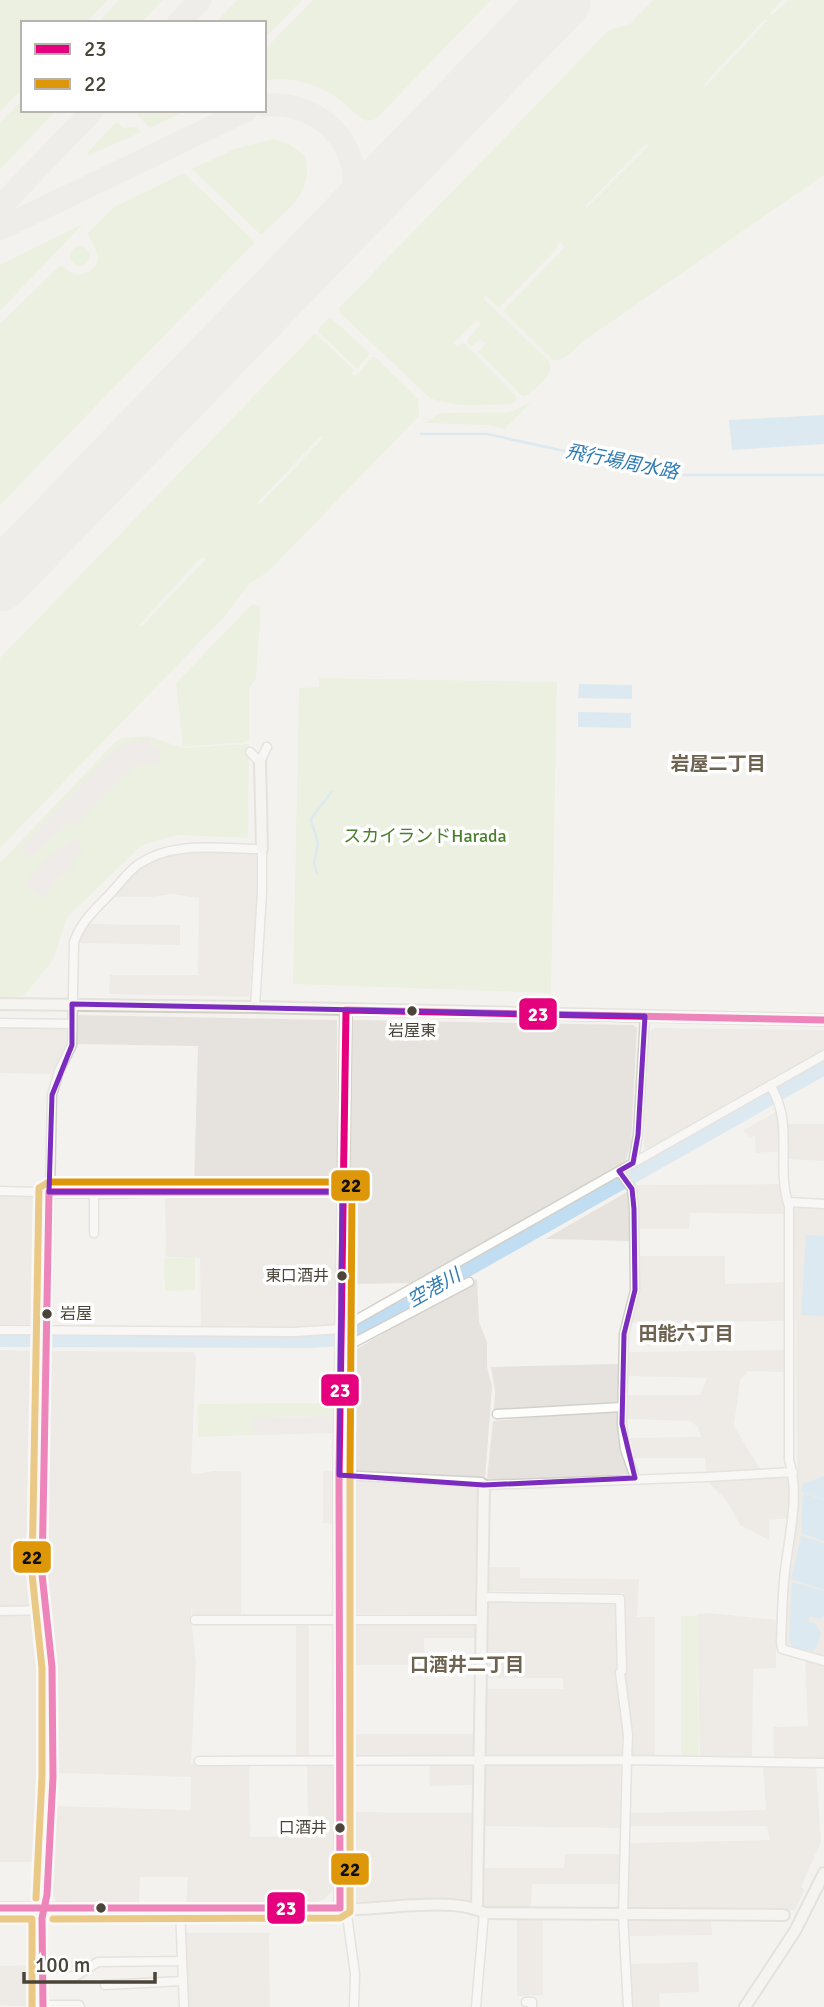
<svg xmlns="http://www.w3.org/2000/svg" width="824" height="2007" viewBox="0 0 824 2007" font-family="Signika,'Noto Sans JP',sans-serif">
<rect width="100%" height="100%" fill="#f4f2ee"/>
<path fill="#e6e2de" d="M178 853H254L259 859 257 907 249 997 109 994 110 975H198L199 898 173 894 151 897H113L137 872 151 863Z
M86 924 180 925V945L79 943Z
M76 1015 337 1020V1185L334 1188 194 1187 198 1046 75 1044Z
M351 1020 633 1025 637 1028 631 1143 625 1163 415 1283 345 1284Z
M0 1026 64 1027 67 1030 66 1049 51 1074 0 1073Z
M654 1028 824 1030V1052L649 1150 644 1148 649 1033Z
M787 1124H824V1161L788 1159Z
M782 1184 784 1214 690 1213 689 1229H640L636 1187 639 1185Z
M627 1192 631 1241 545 1239Z
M0 1193H33L31 1324H0Z
M333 1195 337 1197 336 1323 331 1326 291 1329 201 1328 200 1258 166 1257 165 1197Z
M799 1206 824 1208V1656L791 1649 785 1641 788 1577 798 1513 794 1210Z
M640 1256H725V1284L785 1282V1321L631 1323 639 1293Z
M477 1279 479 1322 487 1342V1367L492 1386 485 1479 345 1471 348 1354Z
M0 1350 41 1351 38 1603 35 1606 0 1607Z
M785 1350 784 1372 748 1371 740 1380 734 1426 760 1469 758 1472 706 1473 705 1458H634L630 1438 701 1437 698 1427 690 1421 627 1419 628 1395H700L707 1378 628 1376V1352Z
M50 1351 194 1352 196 1357 191 1473 195 1474 214 1471H241V1617H192V1606L191 1617 196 1664 191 1764H249L250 1837 291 1836V1821L308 1820 307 1764 332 1763 334 1766V1882L332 1891 323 1900 314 1903 186 1904 188 1877H140L139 1902H57L52 1895 56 1806 191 1810V1777L57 1773 56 1661 47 1576Z
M619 1364 620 1404 494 1412 495 1391 491 1367Z
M616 1410 628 1474 502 1481 487 1478 493 1421Z
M788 1476 790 1518 769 1520V1540L740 1525 726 1500 710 1484V1480Z
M344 1479 478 1483 477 1615 345 1613Z
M486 1567H520V1578L639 1579 637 1617H655V1757H636L630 1752 632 1732 625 1683 623 1593 486 1591Z
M486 1601 613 1602 616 1606 617 1641 620 1642V1665L616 1667 623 1726V1757L484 1756V1689H563V1678H485Z
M35 1612 42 1617 47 1687 48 1773 43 1862H0V1613Z
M710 1613 776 1620V1668L753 1669 752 1759H700L697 1614Z
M344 1623H477V1638H424V1665H344Z
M296 1626H309V1756H296Z
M805 1658 824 1664V1761L774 1760V1727L808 1726Z
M344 1734H476L475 1756 347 1755 345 1753Z
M430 1763H476L475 1785 430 1786Z
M485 1764 621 1766 620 1828 484 1826Z
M763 1766 816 1768 821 1842 801 1887 805 1890 795 1910 632 1909 628 1904 629 1843 770 1840 767 1826H629L630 1813 766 1810Z
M344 1812 475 1813 474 1900 470 1903 451 1899 348 1902 344 1898Z
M565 1854H619V1884H532L531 1908H487L482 1903 483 1868H564Z
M517 1918H543V1995L517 1996Z
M184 1933H269L270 2007H188Z
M698 1962 699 1992 659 1994 660 2007H632L629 1964Z
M38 1965 39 2004 35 2007 0 2005V1966Z"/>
<path fill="#e1eecf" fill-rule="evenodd" d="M0 0H108L86 23H23V88L0 112Z
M119 0H163L141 23H97Z
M237 0H302L264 39V23H215Z
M313 0H491L376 119 367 121C356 116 349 107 340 100 318 83 292 77 264 80V50Z
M653 0H783L770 13 772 15 789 0H824V175L582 342C573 350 565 362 553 360L503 311 565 247 560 242 554 252 499 308 486 295 483 298 549 361C555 375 536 389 525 396L521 395 478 352 485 343 480 340 471 346 467 342 469 337 481 323 477 319 454 343 457 347 463 342 517 397 516 401 511 404C484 405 455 408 430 398L340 313 339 308 609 30 630 24ZM765 19 767 21 705 87 704 84ZM647 143 649 145 586 208 585 206Z
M23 99V110H57L0 169V122Z
M138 110H188L150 128 137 115Z
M116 122 124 128 136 127 142 132 87 156 88 152Z
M273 139 289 144 305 156C316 193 284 212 261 235L192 169 237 148Z
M184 173 255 242 0 505V324L59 266C67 267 67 271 74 274 80 276 87 273 91 270 107 257 91 247 88 233L114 207Z
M83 224 0 311V265Z
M70 256a10 10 0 1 1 20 0a10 10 0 1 1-20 0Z
M330 317 370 353 357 369 319 333 318 329Z
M315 333 354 370 352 372 354 375 358 374 372 357H375L418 399 419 416 268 572 249 584 224 617 0 848V658ZM321 436 323 438 260 504 258 502ZM202 557 206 559 142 626 139 625Z
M531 402 505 429 487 425 424 423 439 414 446 413 510 412Z
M252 604 261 606 256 678 249 689V739L246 742 183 747 176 683Z
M319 678 557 682 551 993 293 984 299 688 319 687Z
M148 736 183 748 249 744 248 838 177 835 142 845 67 917 53 960 24 996 0 998V863L116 741 123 738Z
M164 1258H195V1290L165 1291Z
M334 1403V1416L253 1417V1435L198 1437V1404Z
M681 1616H697L699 1759 681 1758Z"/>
<path fill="#e6e3df" d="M151 738 152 747H159L160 763 136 766 127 773 84 817 72 827 67 823 31 858 20 848 113 751 122 745Z
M76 837 83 853 72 859 76 865 56 881 43 899 25 884 43 861Z
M777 1111 781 1151 756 1153 755 1136 749 1137 743 1131Z
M334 1416V1433L253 1435 252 1417Z
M323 1471H336V1524L323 1523Z
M630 1919 711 1920 712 1935 628 1936 627 1923Z"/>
<path fill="#c0ddf1" d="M824 415V444L732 450 729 420Z
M579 684 632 685V699L578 698Z
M578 712 631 713V728L578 727Z
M806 1235 824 1236V1316L801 1315Z
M824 1476V1499L801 1492 803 1484Z
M803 1493 824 1500V1541L801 1533Z
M801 1536 824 1543V1590L791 1579Z
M792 1582 824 1591V1616L819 1619 810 1616 808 1621 816 1624 821 1634 816 1649 812 1651 793 1648 789 1641Z"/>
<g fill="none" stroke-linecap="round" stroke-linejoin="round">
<path stroke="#c0ddf1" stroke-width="2.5" d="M421 434H487L673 475H824
M317 873 314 863 318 843 311 820C316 809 325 803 331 792"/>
<path stroke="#c0ddf1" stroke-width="16" d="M0 1339 306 1340 345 1338 824 1067"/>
<path stroke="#e8e6e4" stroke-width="23" d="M178 23 200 0
M264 105C339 99 383 178 333 236
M0 207 93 110
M0 229 247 110"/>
<path stroke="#e8e6e4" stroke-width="60" d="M0 581 561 0"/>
<g stroke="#d2d0cb" stroke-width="11">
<path id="street" d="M250 752 260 762 267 747
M0 1023 72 1024
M770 1085C795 1124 775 1166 789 1206V1460C801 1498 787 1542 784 1581 782 1602 782 1622 781 1642L782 1649 824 1661
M633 1163 638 1135 645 1016
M619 1171 632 1189 634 1209 635 1290 624 1334 622 1424 625 1449 635 1478
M0 1191 107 1194 169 1192H342
M788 1202 824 1204
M94 1233V1194
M0 1330 294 1332 340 1329 824 1055
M340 1350 469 1282
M497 1414 622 1407
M339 1475 481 1482 484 1485 707 1477 793 1472
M0 1611 45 1610
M195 1620H482
M199 1761 627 1760 628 1735 620 1672 622 1671 620 1599 482 1597
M346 1908 355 1974 354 2007
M180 1909 184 2007
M43 1978 76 1976 98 1962 181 1961
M105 1985 182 1981
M526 2002H532V2007
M43 2005H79L80 2007
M43 2007 42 1918 47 1895 53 1777 52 1667 42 1574 52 1095 59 1071 72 1045 74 942C81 922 95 909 109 895 119 885 128 871 139 864 174 840 222 849 262 849V892L255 1007
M476 2007 484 1913
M628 2007 623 1915 627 1760 824 1763"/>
</g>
<g stroke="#d3cfc5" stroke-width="14">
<path id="secondary" d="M260 762 262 849
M0 1004 255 1007 824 1020
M0 1908C119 1909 239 1911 358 1909 389 1908 458 1897 484 1913L784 1915
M340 1908 339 1475 346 1010
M477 1909 484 1485
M745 2007 795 1931 824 1873"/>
</g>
<use href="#street" stroke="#fdfdfc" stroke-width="8"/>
<use href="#secondary" stroke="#f7f6f1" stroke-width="10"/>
<g stroke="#fff" stroke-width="12">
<path id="bus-1" d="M0 1908H340L339 1475 346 1010 824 1020
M43 2007 42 1918 47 1895 53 1777 52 1667 42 1574 49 1192H342"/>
</g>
<g stroke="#fff" stroke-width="12">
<path id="bus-2" d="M36 1898 42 1777V1668L32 1574 39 1188 49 1182H346L351 1186 352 1192 350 1475V1912L340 1918 53 1919
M0 1919H32V2007"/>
</g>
<use href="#bus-1" stroke="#e5007d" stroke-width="7"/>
<use href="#bus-2" stroke="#dd9709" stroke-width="7"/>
</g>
<path d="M0 0H824V2007H0ZM72 1004 645 1016 638 1135 633 1163 619 1171 632 1189 634 1209 635 1290 624 1334 622 1424 635 1478 484 1485 339 1475 342 1192H49L52 1095 72 1045Z" fill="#f4f2ee" fill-opacity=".55" fill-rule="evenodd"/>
<path fill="none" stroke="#7b2cbf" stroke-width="5" stroke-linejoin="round" d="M72 1004 645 1016 638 1135 633 1163 619 1171 632 1189 634 1209 635 1290 624 1334 622 1424 635 1478 484 1485 339 1475 342 1192H49L52 1095 72 1045Z"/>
<g fill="#4b4439" stroke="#fff" stroke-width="2.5">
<circle cx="412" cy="1011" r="6"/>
<circle cx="342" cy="1276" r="6"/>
<circle cx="47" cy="1314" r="6"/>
<circle cx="340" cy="1828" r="6"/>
<circle cx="101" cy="1908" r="6"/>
</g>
<g text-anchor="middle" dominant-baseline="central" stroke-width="7" stroke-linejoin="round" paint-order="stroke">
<g font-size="16" fill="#4b4439" stroke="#fff" text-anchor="end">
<text x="412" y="1031" text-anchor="middle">岩屋東</text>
<text x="329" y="1276">東口酒井</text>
<text x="60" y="1314" text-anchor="start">岩屋</text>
<text x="327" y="1828">口酒井</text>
</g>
<g font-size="18" fill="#4a7f2a" stroke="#fff">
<text x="425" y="836">スカイランドHarada</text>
</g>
<g font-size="19" font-style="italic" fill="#2e7ab2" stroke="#fff">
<text transform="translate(622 462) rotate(11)">飛行場周水路</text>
<text transform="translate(434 1288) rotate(-30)">空港川</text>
</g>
<g font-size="19" font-weight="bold" fill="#6e6250" stroke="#fff">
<text x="718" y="764">岩屋二丁目</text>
<text x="686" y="1334">田能六丁目</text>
<text x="467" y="1665">口酒井二丁目</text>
</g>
</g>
<g stroke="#fff" stroke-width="2.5">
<rect x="518" y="997" width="40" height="34" rx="7" fill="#e5007d"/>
<rect x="330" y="1169" width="41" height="33" rx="7" fill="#dd9709"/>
<rect x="320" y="1373" width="40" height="34" rx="7" fill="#e5007d"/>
<rect x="12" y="1540" width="40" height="34" rx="7" fill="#dd9709"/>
<rect x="330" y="1852" width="40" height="34" rx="7" fill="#dd9709"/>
<rect x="266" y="1891" width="40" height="34" rx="7" fill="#e5007d"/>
</g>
<g font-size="19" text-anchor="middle" font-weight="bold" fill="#fff">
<text x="538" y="1021">23</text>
<text x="340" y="1397">23</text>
<text x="286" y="1915">23</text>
</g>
<g font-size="19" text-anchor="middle" font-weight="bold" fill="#111">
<text x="351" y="1192">22</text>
<text x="32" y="1564">22</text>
<text x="350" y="1876">22</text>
</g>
<rect x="21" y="21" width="245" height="91" fill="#ffffff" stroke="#b7b4b0" stroke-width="2"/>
<rect x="35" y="44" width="35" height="10" fill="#e5007d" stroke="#b7b4b0" stroke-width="2"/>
<text x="84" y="56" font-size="21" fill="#4b4439">23</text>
<rect x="35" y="79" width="35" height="10" fill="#dd9709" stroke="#b7b4b0" stroke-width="2"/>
<text x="84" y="91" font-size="21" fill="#4b4439">22</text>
<path d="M24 1972v10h131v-10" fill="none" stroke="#4b4439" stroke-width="3.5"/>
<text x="35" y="1972" font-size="21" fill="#4b4439" stroke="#ffffff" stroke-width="5" paint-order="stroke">100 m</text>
</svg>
